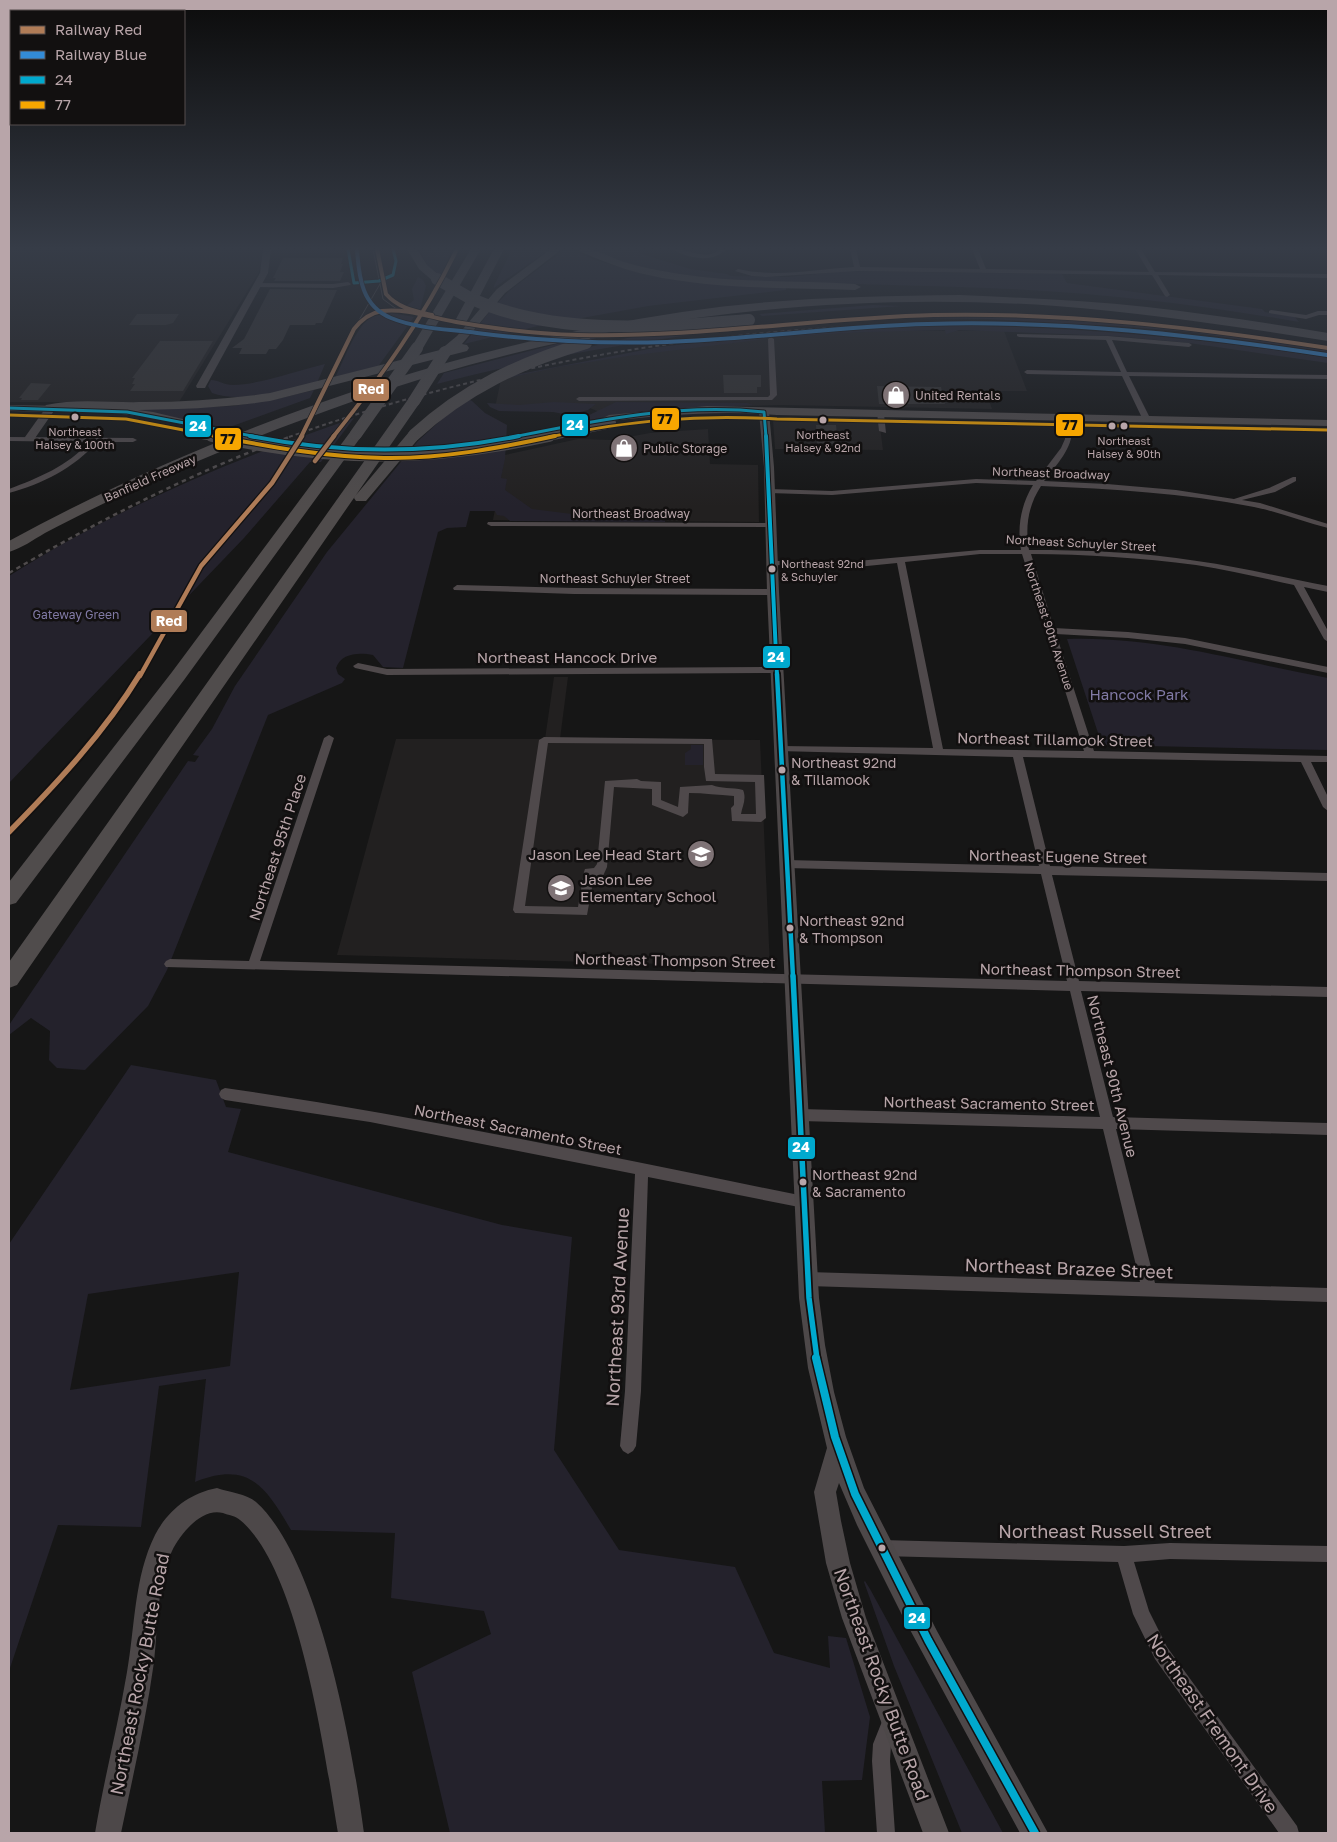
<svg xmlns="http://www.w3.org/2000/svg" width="1337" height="1842" viewBox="0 0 1337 1842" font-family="'Golos Text',sans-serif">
<rect width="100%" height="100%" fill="#161616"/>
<path fill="#222020" d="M9 249H261L262 255 259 272 179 402H9Z
M882 331H1004L1027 391H986L992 409 781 405 656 409 609 416 590 408H495L501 379 553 368 627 355 759 338Z
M778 417 879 419 883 450 775 449 773 419Z
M708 429 710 464 758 465 759 522 493 520 505 455 578 439 612 440 650 433Z
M554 677H568L560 739 760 740 770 967 337 955 396 739H545Z"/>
<path fill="#24222c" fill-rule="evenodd" d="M418 249H452L441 277C430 270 424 263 421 250Z
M512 249H550L494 288V286Z
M565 249H572L592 259 643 274 671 279 786 288V290L648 306 538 326 464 344 490 311 509 291Z
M589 249H634L642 254 690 269 727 274 731 276 788 277 846 271 1062 274 1067 283 1262 309 1265 312 1294 316 1299 322C1196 304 1092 292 988 288 929 286 870 284 811 283 735 280 658 280 589 249Z
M418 277 423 280 426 286 420 310 406 306 414 300 412 289Z
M873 305 902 306 762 316 759 314Z
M392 313 414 317 377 368 335 378C343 362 355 329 369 319 375 315 384 314 392 313Z
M962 316C1084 317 1207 328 1328 350V352L1189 332 1117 326 988 319 896 318Z
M896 325C1042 324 1184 335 1328 358V363L1189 343 1114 336 959 330 946 334 945 330 867 332 781 337 779 332Z
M690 335C605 347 521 362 437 384L444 373 584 337H600L578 343 585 348 632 337Z
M755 336H766V339L628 356 559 367 503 379 504 377 659 347Z
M325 364 317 383C289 389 240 404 212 393L208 386 211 380C218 380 224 385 233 385 258 385 299 370 325 364Z
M314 390 310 398 227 428 129 409 233 406 281 398Z
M468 399 472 401 485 413 507 425 505 459 501 478 507 479 505 490 532 509 572 514 659 515 665 518V522L510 521 504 516 497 515 495 511H470L466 527 447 528 438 532 403 668 383 667 373 655C359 652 341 653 336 668L338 674 345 679 342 683 268 715 167 970 148 1006 85 1070 57 1068 49 1060 50 1031 31 1018 9 1035V1025L188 761 195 762 199 756 193 755 212 729 235 686 327 552 418 441 442 419Z
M554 402 596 404 588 410 569 415 553 412 499 411 490 407 487 403 519 405Z
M616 402 747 403 753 405 642 411 583 421 581 419Z
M354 418 321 462H310L244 538 9 783V576C116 508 234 459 354 418Z
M1067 639C1157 636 1241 662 1328 678V750L1102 745Z
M691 745H703V765H685V753L691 749Z
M131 1065 216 1080 226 1107 241 1109 228 1152 502 1225 572 1237 554 1450 619 1550 735 1567 774 1653 830 1668 828 1636 846 1638 870 1717 862 1780 822 1781 825 1833H450L412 1672 491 1634 484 1611 391 1598 395 1533 291 1530C266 1488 250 1460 195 1482L206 1379 159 1386 141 1527 58 1525 9 1671V1244ZM239 1272 230 1366 70 1390 88 1294Z
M865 1581 870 1589 1003 1833H962L894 1666 864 1582Z"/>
<path fill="#343232" d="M283 258H343L341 264H343L340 272H344L340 281H274L276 278H273Z
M270 289 337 290 322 323H316L315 325H290L283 340 276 349H269L266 354H239L242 348H232L244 339Z
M137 314H179L173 323 166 325H129Z
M160 341H213L183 391H130L135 384H132L135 378H132Z
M723 375H761V387H757V393H724Z
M31 383 51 384 38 400H21L22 398H19Z
M877 386 941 387 945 404H879Z
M816 425H836L838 444 817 443Z"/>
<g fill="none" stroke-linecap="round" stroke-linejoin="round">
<path fill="#4f494b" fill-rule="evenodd" d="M672 249C687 248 707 262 720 249H726C713 264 687 258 672 249Z
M850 249H856L860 267 980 269 972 249H978L986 269 1149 272 1135 249H1141L1155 272 1328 274V278L1158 275 1170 295 1167 297 1165 296 1152 275 857 271 766 277 752 276 735 271 738 269C777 278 815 269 854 267Z
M348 282 351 284 350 285 333 288 257 287 254 285 257 283 333 284Z
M1271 310 1306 315 1318 311H1328V315H1319L1306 319 1269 313V311Z
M1017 334 1108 336 1189 343 1192 345 1189 347 1112 340 1127 372 1328 375V379L1129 376 1151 420 1147 422 1143 420 1122 376 1027 374 1024 372 1027 370 1121 372 1106 340 1019 337 1017 336Z
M771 337 774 339 777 395 772 400 579 401 576 399 579 397H768L770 395 768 339Z
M877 412 884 414 886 433 879 431Z
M1064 416 1071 418C1077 445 1059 461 1044 481L1107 484 1176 490 1234 499 1269 488 1293 477H1296V481L1275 492 1242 500 1260 503 1328 524V528C1303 522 1279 512 1254 507 1184 493 1112 489 1041 486 1028 506 1025 527 1029 550 1085 550 1142 552 1197 561 1241 567 1285 578 1328 586V592L1304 587 1328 631V642L1324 639 1294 585C1262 578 1229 570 1196 565 1141 558 1086 554 1031 554L1054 628 1128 632 1185 638 1328 667V673L1185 644 1128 638 1056 634 1094 751 1328 756V762H1311L1328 797V811L1323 807 1301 762 1023 757 1050 866 1328 873V881L1052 875 1079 981 1328 987V997L1081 991 1113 1117 1328 1123V1135L1116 1129 1155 1283 1328 1288V1302L808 1286 803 1284 801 1279 803 1274 808 1272 1140 1282 1103 1129 800 1121 795 1119 794 1115 795 1111 800 1109 1100 1117 1070 991 166 967 164 964 166 961 170 959 249 961 324 738 329 735 334 738 260 961 1067 981 1041 874 786 868 781 864 786 860 1039 866 1013 757 778 751 776 749 781 746 933 748 897 563 857 567 771 565 767 563 771 561H857L980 550H1021C1017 526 1021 505 1033 485L976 483 832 495 769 493 765 491 769 489 832 491 976 479 1036 481 1061 448 1065 439ZM980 554H1022L1084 751 943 749 905 562Z
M9 437 133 438 137 440 133 442H97C74 468 42 484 9 493V489C38 478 68 466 89 442L9 441Z
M488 522 771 523 775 525 771 527 491 526 487 524Z
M457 585 574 588 773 589 777 592 773 595 574 594 454 590 453 588Z
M358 663 387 669 777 667 782 670 777 673 387 675 355 668 353 666Z
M544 737 712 739 715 774 764 775 766 818 761 822 732 821 731 808 734 805V796C718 795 704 793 689 793L688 813 683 817 652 805V789L614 787 607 867 603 876 594 877 587 915 515 913 513 910 539 740ZM548 743 704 744V767L706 781 755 782 756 814H741C742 807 747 799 743 790 732 787 721 789 712 785L680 787 678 807 661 800V782L641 781 637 779 605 781 597 864 594 868 585 869 584 872 578 907 525 906Z
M225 1088C419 1116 611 1157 804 1196L809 1197 811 1202 809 1207 804 1208 648 1177 641 1391 636 1446 633 1451 628 1454 623 1451 620 1446 625 1391 635 1174 370 1122 225 1100 221 1098 219 1094 221 1090Z
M881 1540 1124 1546 1170 1543 1328 1546V1562L1170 1559 1134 1562 1149 1611 1167 1647 1297 1826 1299 1833H1279L1155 1659 1133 1614 1118 1562 881 1556 875 1554 873 1548 875 1542Z
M891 1711 897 1714 900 1720 891 1744 890 1761 895 1833H877L872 1761 873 1744 885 1714Z"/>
<path fill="#4d4849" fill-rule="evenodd" d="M263 249H271L268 273 206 386 205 388H197L196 386 260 273Z
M51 405 56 408 33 441H25L24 439 25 437 47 406Z
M764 409 769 412 774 467 779 592 819 1298 825 1345 834 1392 846 1437 864 1488 937 1631 1048 1833H1020L902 1615 857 1525 839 1483 836 1492 841 1521 850 1563 866 1618 949 1833H923L842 1618 826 1563 814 1492 827 1448 808 1368 799 1298 767 592 764 467 759 412Z
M217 1488C228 1492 247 1494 256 1502 319 1558 353 1750 364 1833H338C325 1757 300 1569 240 1520 236 1516 228 1515 223 1513 202 1507 180 1534 172 1551 157 1582 158 1628 154 1662 146 1720 133 1776 121 1833H95C104 1779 118 1726 127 1672 135 1627 134 1577 155 1535 168 1510 190 1493 217 1488Z"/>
<path fill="#514c4c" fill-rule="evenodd" d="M9 405 114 407 153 412 208 425 210 427 204 430 153 418 114 413 9 411Z
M707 406 1328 420V426L777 415C720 410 665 415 609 421L603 418 609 415Z"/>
<path fill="#504c4c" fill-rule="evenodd" d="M407 249H417L427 265 441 277 443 279 441 281H433L419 269Z
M471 249H481L423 348 421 351H413L411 348Z
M494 249H504L468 319 466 322H458L456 319Z
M551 249H562L505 293 462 344 467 345 469 348 467 351 270 401C202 411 134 410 65 410L51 412 44 408 46 405C77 398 111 403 143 402 185 402 228 399 270 393L440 350 457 336 497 289Z
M578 249C596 249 605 255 621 261 641 267 660 271 680 274 738 283 797 280 855 284L861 287 855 290C786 287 716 290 648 275 624 270 602 261 579 251Z
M960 295C1023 298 1085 300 1147 307 1208 314 1268 323 1328 333V341C1238 327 1148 313 1056 306 819 289 579 322 354 401 272 430 191 462 113 499 90 510 68 521 45 533 33 540 22 548 9 552V541C214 429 451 347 682 312 774 298 867 296 960 295Z
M414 397 421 401 17 985 9 988V962L409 398Z
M356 430 363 434 184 680 16 903 9 905V882L172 672 351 431Z
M414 431 421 435 419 438 366 501H356L354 498 356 495 409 432Z"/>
<path stroke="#4f4b4c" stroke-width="1" d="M373 249 383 299 395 308 412 313
M354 329 380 284"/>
<path stroke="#4f4b4c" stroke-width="2" stroke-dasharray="4 3" stroke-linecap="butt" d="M289 437C510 358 740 323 975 324 1093 325 1211 339 1328 355"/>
<path stroke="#4f4b4c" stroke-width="2.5" stroke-dasharray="4.5 4" stroke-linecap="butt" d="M9 573C100 520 193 472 292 436"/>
<path stroke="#514c4c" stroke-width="10" d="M192 432 218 437
M543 437 611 423"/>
<path stroke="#514c4c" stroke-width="12" d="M212 436C331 462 429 462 549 436"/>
<path stroke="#504c4c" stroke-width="12" d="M437 279C448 285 459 292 470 298 554 337 660 327 749 320
M414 401 445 352
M356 434 417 348
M414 435C464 389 521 362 586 343"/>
<g stroke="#121010" stroke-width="5">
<path id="bus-1-far4" d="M348 249 354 283 379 281 393 275 396 261 393 249
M9 408 127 412 257 437
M764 412 766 437
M513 437C597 420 678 403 764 412"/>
</g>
<g stroke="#121010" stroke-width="6">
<path id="bus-1-far3" d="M250 436C339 454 430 454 519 436
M766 436 777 676"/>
</g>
<g stroke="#121010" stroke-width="8">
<path id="bus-1-far2" d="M777 674 793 977"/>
</g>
<g stroke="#121010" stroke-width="9">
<path id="bus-1-far1" d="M793 976 809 1298 817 1359"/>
</g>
<g stroke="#121010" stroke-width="11">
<path id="bus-1" d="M816 1358 835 1437 855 1494 928 1640 1035 1833"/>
</g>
<g stroke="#121010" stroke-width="5">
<path id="bus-2-far1" d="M9 415 126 419 220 437
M549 437C629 421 695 414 777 419L1328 430"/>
</g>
<g stroke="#121010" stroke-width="6">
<path id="bus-2" d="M214 436C271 447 326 457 384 458 442 459 499 448 555 436"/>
</g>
<use href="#bus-1-far4" stroke="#00a9ce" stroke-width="3"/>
<use href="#bus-1-far3" stroke="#00a9ce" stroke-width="4"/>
<use href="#bus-1-far2" stroke="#00a9ce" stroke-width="4.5"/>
<use href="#bus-1-far1" stroke="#00a9ce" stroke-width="5.5"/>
<use href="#bus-1" stroke="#00a9ce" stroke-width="8"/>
<use href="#bus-2-far1" stroke="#f7a600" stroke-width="3"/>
<use href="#bus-2" stroke="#f7a600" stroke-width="4"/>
<g stroke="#121010" stroke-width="5.5">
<path id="rail-1-far2" d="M377 249 386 294C398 308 415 311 432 315
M301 437 354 329C361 320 370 313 382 311 407 308 432 318 456 322 496 329 537 334 578 335 698 338 815 318 934 315 1066 312 1198 328 1328 348
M333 437C380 378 424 318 457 249"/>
</g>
<g stroke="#121010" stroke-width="7">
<path id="rail-1-far1" d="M315 461 334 436
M140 676 201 566 272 483 302 436"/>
</g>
<g stroke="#121010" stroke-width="9">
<path id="rail-1" d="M9 832C57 783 104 733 140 674"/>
</g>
<g stroke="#121010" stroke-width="5.5">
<path id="rail-2" d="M357 250C359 278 362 306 391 318 418 329 449 329 477 333 540 341 604 344 667 342 754 339 841 326 928 324 1062 320 1195 335 1327 355"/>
</g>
<use href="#rail-1-far2" stroke="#b07c57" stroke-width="4"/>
<use href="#rail-1-far1" stroke="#b07c57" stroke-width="4.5"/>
<use href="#rail-1" stroke="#b07c57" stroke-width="5.5"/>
<use href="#rail-2" stroke="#338bd7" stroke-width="4"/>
</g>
<linearGradient id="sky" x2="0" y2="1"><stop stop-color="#0c0c0c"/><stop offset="0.49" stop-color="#363c47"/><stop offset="1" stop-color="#363c47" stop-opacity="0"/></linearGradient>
<rect width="1337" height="507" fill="url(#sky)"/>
<defs>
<g id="shop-disc" transform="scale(1.4375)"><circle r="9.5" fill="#7f7376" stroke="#121010"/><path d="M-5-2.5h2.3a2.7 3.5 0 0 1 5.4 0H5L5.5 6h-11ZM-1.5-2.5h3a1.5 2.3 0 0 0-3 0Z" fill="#fff"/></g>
<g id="school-disc" transform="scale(1.4375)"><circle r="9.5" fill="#7f7376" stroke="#121010"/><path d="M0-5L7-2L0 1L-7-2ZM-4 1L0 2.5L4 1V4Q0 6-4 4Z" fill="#fff"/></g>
</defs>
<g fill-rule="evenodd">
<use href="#shop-disc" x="896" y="395"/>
<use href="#shop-disc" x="624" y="448"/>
<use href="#school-disc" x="701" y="854"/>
<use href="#school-disc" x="561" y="888"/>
</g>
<g fill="#b8a5a9" stroke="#121010" stroke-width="2">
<circle cx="75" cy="417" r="4.5"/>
<circle cx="823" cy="420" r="4.5"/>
<circle cx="1112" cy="426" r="4.5"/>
<circle cx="1124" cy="426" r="4.5"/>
<circle cx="772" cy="569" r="4.5"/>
<circle cx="782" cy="770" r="4.5"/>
<circle cx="790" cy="928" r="4.5"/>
<circle cx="803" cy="1182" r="4.5"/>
<circle cx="882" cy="1548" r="4.5"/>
</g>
<g text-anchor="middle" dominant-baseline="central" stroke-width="5" stroke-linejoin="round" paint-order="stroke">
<g font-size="11" fill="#b8a5a9" stroke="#121010">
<text x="75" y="431">Northeast<tspan x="75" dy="13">Halsey &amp; 100th</tspan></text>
<text x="823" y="434">Northeast<tspan x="823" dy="13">Halsey &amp; 92nd</tspan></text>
<text x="1124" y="440">Northeast<tspan x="1124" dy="13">Halsey &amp; 90th</tspan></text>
<text x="781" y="563" text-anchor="start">Northeast 92nd<tspan x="781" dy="13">&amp; Schuyler</tspan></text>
</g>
<g font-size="12" fill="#b8a5a9" stroke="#121010" text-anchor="start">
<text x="915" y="395">United Rentals</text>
<text x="643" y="448">Public Storage</text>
</g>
<g font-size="12" fill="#b8a5a9" stroke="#121010">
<text transform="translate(1051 473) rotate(2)">Northeast Broadway</text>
<text transform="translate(150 478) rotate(-24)">Banfield Freeway</text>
<text x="631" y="513">Northeast Broadway</text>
<text transform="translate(1081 543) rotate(3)">Northeast Schuyler Street</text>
<text x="615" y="578">Northeast Schuyler Street</text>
<text transform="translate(1049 626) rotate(72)">Northeast 90th Avenue</text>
</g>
<g font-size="12" fill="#817aa5" stroke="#121010">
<text x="76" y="614">Gateway Green</text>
</g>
<g font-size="14" fill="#b8a5a9" stroke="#121010" text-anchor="start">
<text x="791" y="762">Northeast 92nd<tspan x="791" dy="17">&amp; Tillamook</tspan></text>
<text x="799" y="920">Northeast 92nd<tspan x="799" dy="17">&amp; Thompson</tspan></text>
<text x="812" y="1174">Northeast 92nd<tspan x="812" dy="17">&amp; Sacramento</tspan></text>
</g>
<g font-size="15" fill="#b8a5a9" stroke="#121010">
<text x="567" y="657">Northeast Hancock Drive</text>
<text transform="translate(1055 739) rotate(1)">Northeast Tillamook Street</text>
<text transform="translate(277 847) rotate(-72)">Northeast 95th Place</text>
<text transform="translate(1058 856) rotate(1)">Northeast Eugene Street</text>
<text transform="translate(675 960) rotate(1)">Northeast Thompson Street</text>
<text transform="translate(1080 970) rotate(1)">Northeast Thompson Street</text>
<text transform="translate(1113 1076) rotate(76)">Northeast 90th Avenue</text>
<text transform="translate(989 1103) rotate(1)">Northeast Sacramento Street</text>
<text transform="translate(518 1129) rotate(11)">Northeast Sacramento Street</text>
</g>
<g font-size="15" fill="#817aa5" stroke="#121010">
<text x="1139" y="694">Hancock Park</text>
</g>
<g font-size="15" fill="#b8a5a9" stroke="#121010" text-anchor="end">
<text x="682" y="854">Jason Lee Head Start</text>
<text x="580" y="879" text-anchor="start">Jason Lee<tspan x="580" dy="17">Elementary School</tspan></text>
</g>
<g font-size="18" fill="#b8a5a9" stroke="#121010">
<text transform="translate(1069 1268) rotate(2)">Northeast Brazee Street</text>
<text transform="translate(617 1307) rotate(-87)">Northeast 93rd Avenue</text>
<text x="1105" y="1531">Northeast Russell Street</text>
<text transform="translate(139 1674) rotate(-79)">Northeast Rocky Butte Road</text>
<text transform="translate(882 1684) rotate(70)">Northeast Rocky Butte Road</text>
<text transform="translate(1213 1723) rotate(55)">Northeast Fremont Drive</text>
</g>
</g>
<g stroke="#121010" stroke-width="2">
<rect x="352" y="378" width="38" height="24" rx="5" fill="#b07c57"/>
<rect x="651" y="407" width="29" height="24" rx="5" fill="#f7a600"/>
<rect x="1055" y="413" width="29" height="24" rx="5" fill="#f7a600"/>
<rect x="561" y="413" width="28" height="24" rx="5" fill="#00a9ce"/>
<rect x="184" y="414" width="28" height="24" rx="5" fill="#00a9ce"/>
<rect x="214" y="427" width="28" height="24" rx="5" fill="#f7a600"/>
<rect x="150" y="609" width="38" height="24" rx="5" fill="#b07c57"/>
<rect x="762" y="645" width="29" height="24" rx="5" fill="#00a9ce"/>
<rect x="787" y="1136" width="29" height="24" rx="5" fill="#00a9ce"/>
<rect x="903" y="1606" width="28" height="24" rx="5" fill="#00a9ce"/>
</g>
<g font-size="14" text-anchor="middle" font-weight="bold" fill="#fff">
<text x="371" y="394">Red</text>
<text x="575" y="430">24</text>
<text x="198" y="431">24</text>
<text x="169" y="626">Red</text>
<text x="776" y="662">24</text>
<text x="801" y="1152">24</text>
<text x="917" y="1623">24</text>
</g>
<g font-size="14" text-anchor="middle" font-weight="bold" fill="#111">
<text x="665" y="424">77</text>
<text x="1070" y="430">77</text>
<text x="228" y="444">77</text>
</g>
<rect width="1337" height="1842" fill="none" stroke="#b8a5a9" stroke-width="20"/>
<rect x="10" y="10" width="175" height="115" fill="#121010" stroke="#544c4d"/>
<rect x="20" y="26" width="25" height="8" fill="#b07c57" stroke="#544c4d"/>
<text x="55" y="35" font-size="15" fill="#b8a5a9">Railway Red</text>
<rect x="20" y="51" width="25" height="8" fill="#338bd7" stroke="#544c4d"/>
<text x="55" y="60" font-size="15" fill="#b8a5a9">Railway Blue</text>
<rect x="20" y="76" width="25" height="8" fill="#00a9ce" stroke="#544c4d"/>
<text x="55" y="85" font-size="15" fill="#b8a5a9">24</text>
<rect x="20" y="101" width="25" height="8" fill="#f7a600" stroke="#544c4d"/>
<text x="55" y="110" font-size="15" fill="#b8a5a9">77</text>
</svg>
